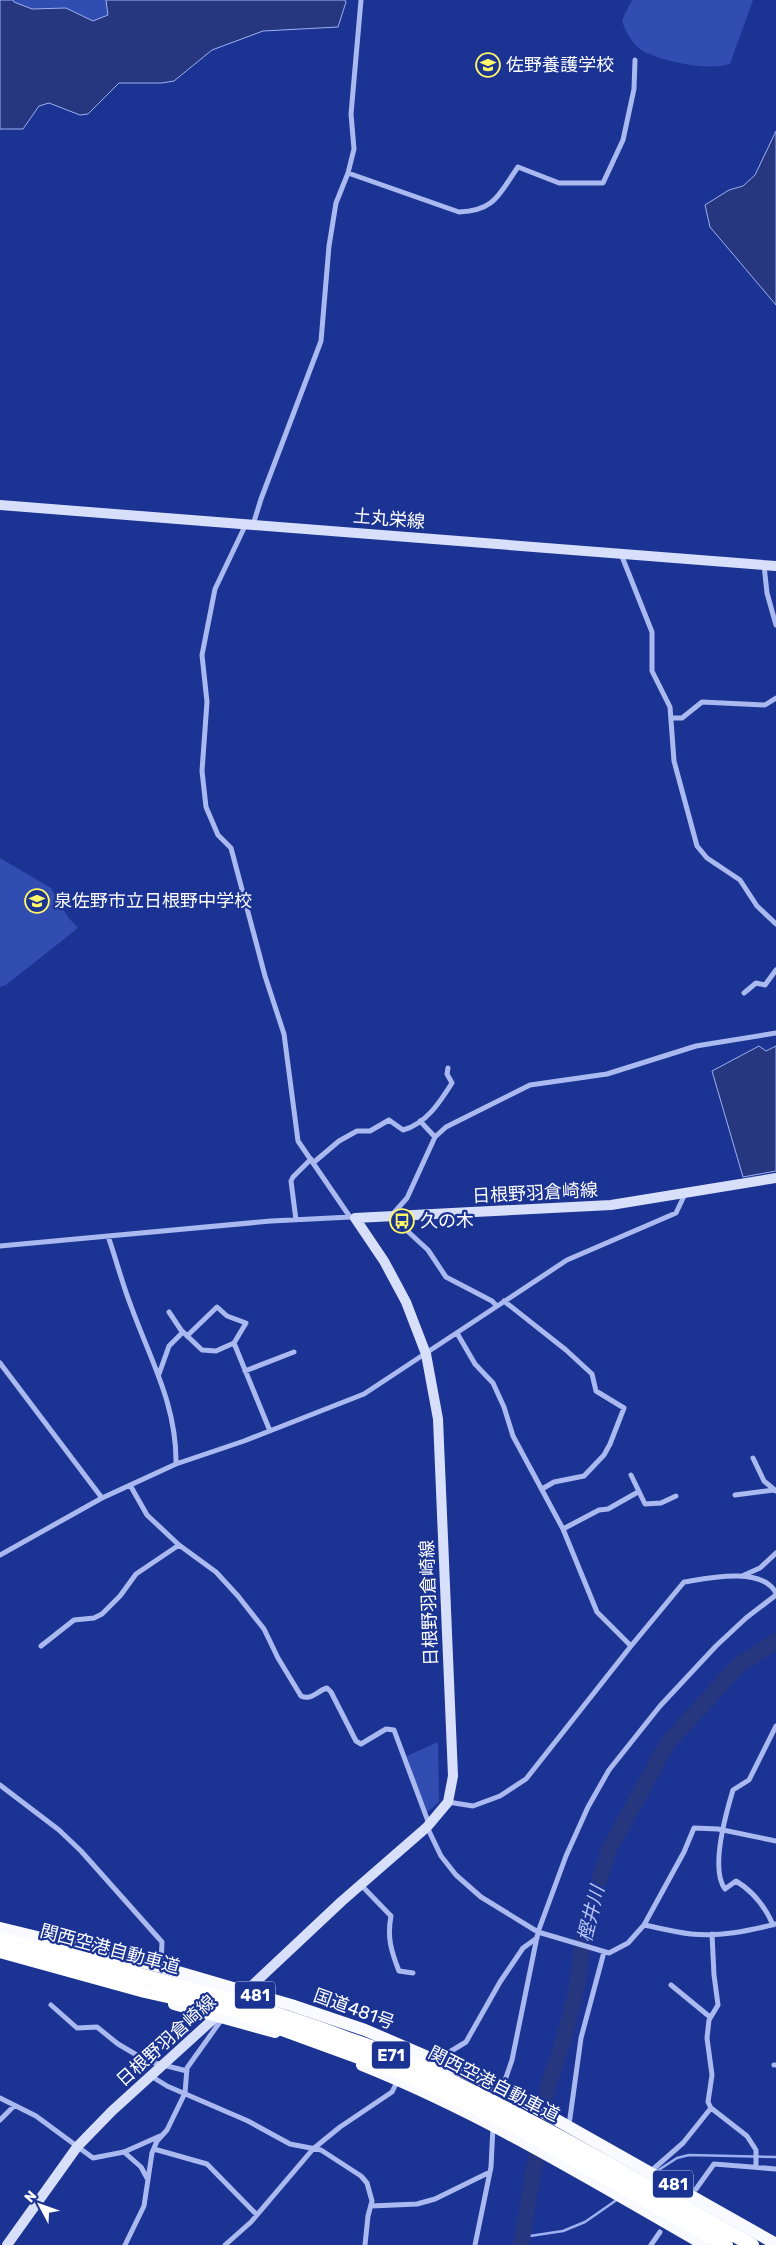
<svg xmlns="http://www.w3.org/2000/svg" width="776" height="2245" viewBox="0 0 776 2245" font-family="Rubik,'Noto Sans JP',sans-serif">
<rect width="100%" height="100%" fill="#1b3392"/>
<path fill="#324db1" d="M13 0H106L109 15 93 21 66 8 32 9 14 2Z
M632 0H753L730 64C707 71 664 62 643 51 633 45 624 30 622 20Z
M0 858 51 888 67 916 78 928 6 985 0 987Z
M438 1742 439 1802 425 1814 407 1756Z"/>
<path fill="#263780" stroke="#9db1f1" d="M0 0H13L14 2 32 9 66 8 93 21 108 15 106 0H345L346 2 338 27 263 31 212 50 174 81 162 83H119L88 114 80 115 49 103 39 106 23 129H0Z
M776 131V305L710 227 705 205 729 190 743 186 755 175Z
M759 1046 766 1051 776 1046V1171L743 1177 712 1071Z"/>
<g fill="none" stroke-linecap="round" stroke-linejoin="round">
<path stroke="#9db1f1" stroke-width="2.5" d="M657 2171 677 2158 689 2155 776 2157
M523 2237 563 2231 585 2222 618 2199"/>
<path stroke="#263780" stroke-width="16" d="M521 2245 548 2086 564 2039 577 1987 586 1919 610 1848 667 1744 739 1665 776 1641"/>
<path stroke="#aab9ef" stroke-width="5" d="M348 173 459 212C495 211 499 194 518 167L559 183H603L623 140 634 89 635 60
M246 524 215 589 202 655 207 702 202 771 206 807 218 835 231 848 265 976 284 1034 298 1141 350 1217
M253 525 261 499 321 341 329 246 336 203 348 173 354 149 351 114 361 0
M621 554 652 632V671L670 707 674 761 697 846 707 858 740 880 757 906 776 924
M764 565 767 593 776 625
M671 718H682L702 702 765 705 776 698
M744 993 756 983 765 985 776 970
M420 1121 435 1137
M313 1163 339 1141 357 1131H370L389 1120 403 1130C426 1124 440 1102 452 1083L447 1074 448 1068
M296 1220 291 1181 293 1177 311 1159
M108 1236C116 1259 122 1283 131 1306 150 1359 177 1405 176 1464
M0 1246 271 1221 351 1217
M504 1301 566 1350 592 1374 596 1391 624 1408 610 1444 604 1455 584 1476 554 1482 542 1489
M497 1306 492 1301 446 1277 428 1250 391 1216 407 1198 435 1137 446 1127 530 1085 607 1074 696 1046 776 1033
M169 1312 181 1330 202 1350 216 1351 234 1343 270 1431
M457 1333 475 1364 493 1383 504 1407 513 1436 563 1529 597 1612 631 1646
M187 1336 217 1307 227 1316 246 1323 234 1343
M0 1363 102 1498
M245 1371 294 1352
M159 1374 169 1346 183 1332
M753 1458 764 1481 776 1491
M631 1475 645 1504 661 1503 676 1496
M130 1485 147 1515 179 1545 216 1572 238 1596 264 1629 278 1658 301 1696C311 1701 317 1691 327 1688L331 1692 356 1741 361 1744 386 1729 394 1730 429 1824
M735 1495 774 1490
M563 1529 599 1510 608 1509 638 1492
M0 1555 102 1498 176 1464 244 1441 364 1394 567 1260 676 1213 685 1194
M742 1576 760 1568 776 1553
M41 1646 74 1620 94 1618 102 1614 120 1596 136 1574 179 1545
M0 1785 59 1830 81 1851 162 1942 161 1965
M448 1802 473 1806 500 1796 526 1779 631 1646 684 1582C708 1578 762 1566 776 1593
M427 1827 441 1856 456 1875 481 1897 538 1932 609 1953 628 1943 644 1925C659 1928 675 1932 691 1934 720 1937 748 1931 776 1924
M361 1885 391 1916C387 1937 391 1951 399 1971L413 1973
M644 1925 684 1852 694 1828 718 1829 776 1841
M773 1925C765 1906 754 1892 736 1881L725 1889C710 1869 726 1813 733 1790L749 1780 776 1726
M671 1985 710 2017
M51 2005 77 2028 97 2027 118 2044 147 2061 187 2071
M438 2059 466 2042 500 1982 523 1948 537 1938
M774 2065H776
M151 2076 167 2086 248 2121 290 2144 321 2150 361 2176 367 2183 372 2201 368 2216 365 2245
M502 2089 512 2060 538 1932 566 1856 588 1807 609 1770 660 1706 716 1646 746 1618 776 1595
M0 2098 36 2116 93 2158 124 2152 160 2136
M711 2108 747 2136 756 2150V2167
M0 2120 14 2106
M569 2125 581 2038 604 1952
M154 2149 207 2164 257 2215
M124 2152 141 2167 147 2178
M651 2171 683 2143 711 2108 708 2102 712 2075 707 2038 709 2020 718 2005 714 1975 712 1934
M696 2189 714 2164 776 2169
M371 2206 417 2204 435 2199 490 2172
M125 2245 144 2206 152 2153 157 2141 167 2130 185 2093 187 2068 222 2019
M225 2245 251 2222 313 2149 340 2127 392 2092 397 2082
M475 2245 491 2167 493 2126
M651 2245 660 2232"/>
<path stroke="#d8dffa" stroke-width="10" d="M0 505 776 566
M355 1218 611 1205 776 1178
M242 1995 342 1901 427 1827 448 1802 453 1776 438 1419 426 1354 406 1302 384 1261 355 1218
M7 2245 77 2147 112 2111 221 2012"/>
<path stroke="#f8faff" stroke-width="12" d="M0 1928 161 1967 291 2005 365 2030 502 2089 776 2244
M174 2004 275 2032
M362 2065C482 2113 593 2181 705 2245"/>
<path stroke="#fff" stroke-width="14" d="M0 1939C115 1969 232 1996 343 2037 364 2045 385 2051 405 2060 525 2113 638 2181 752 2245
M0 1951 145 1991 230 2010 397 2071 514 2126 726 2245"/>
</g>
<defs>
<g id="school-ring" transform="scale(1.25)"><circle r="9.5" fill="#1b3392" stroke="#fff668" stroke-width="1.5"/><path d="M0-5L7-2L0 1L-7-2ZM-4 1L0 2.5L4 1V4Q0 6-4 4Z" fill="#fff668"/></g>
<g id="bus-ring" transform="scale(1.25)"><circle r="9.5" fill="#1b3392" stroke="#fff668" stroke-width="1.5"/><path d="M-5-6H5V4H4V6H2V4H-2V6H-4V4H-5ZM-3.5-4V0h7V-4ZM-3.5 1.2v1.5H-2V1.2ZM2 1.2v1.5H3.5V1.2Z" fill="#fff668"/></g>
</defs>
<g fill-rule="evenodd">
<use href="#school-ring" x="488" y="65"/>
<use href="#school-ring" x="37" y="901"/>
<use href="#bus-ring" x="402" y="1221"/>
</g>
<g text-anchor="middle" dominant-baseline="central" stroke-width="4.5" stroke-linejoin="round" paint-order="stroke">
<g fill="#1b3392" stroke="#bbc2de" stroke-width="1">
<rect x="235" y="1981.5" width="40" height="27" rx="4"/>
<rect x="372" y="2041.5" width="38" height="27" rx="4"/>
<rect x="653" y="2170.5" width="40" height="27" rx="4"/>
</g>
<g font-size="16" font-weight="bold" fill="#fff">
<text x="255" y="1995">481</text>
<text x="391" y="2055">E71</text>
<text x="673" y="2184">481</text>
</g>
<g font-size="18" fill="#fff" stroke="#1b3392" text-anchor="start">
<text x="506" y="65">佐野養護学校</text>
<text x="54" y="901">泉佐野市立日根野中学校</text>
<text x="420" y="1221">久の木</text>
</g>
<g font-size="18" fill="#fff" stroke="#1b3392">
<text transform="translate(389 519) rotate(5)">土丸栄線</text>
<text transform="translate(535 1193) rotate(-3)">日根野羽倉崎線</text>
<text transform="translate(429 1603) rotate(-92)">日根野羽倉崎線</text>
<text transform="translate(110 1949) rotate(15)">関西空港自動車道</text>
<text transform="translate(354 2009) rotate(20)">国道481号</text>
<text transform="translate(166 2041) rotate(-42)">日根野羽倉崎線</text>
<text transform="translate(494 2084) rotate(27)">関西空港自動車道</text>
</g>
<g font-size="19" font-style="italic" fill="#b7c5f6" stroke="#1b3392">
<text transform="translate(591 1914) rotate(-76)">樫井川</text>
</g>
</g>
<g transform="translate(40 2205) rotate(311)" stroke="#1b3392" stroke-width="4" paint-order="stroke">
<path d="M0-4L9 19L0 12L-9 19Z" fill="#ffffff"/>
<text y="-8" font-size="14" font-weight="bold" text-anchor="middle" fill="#ffffff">N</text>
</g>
</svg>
